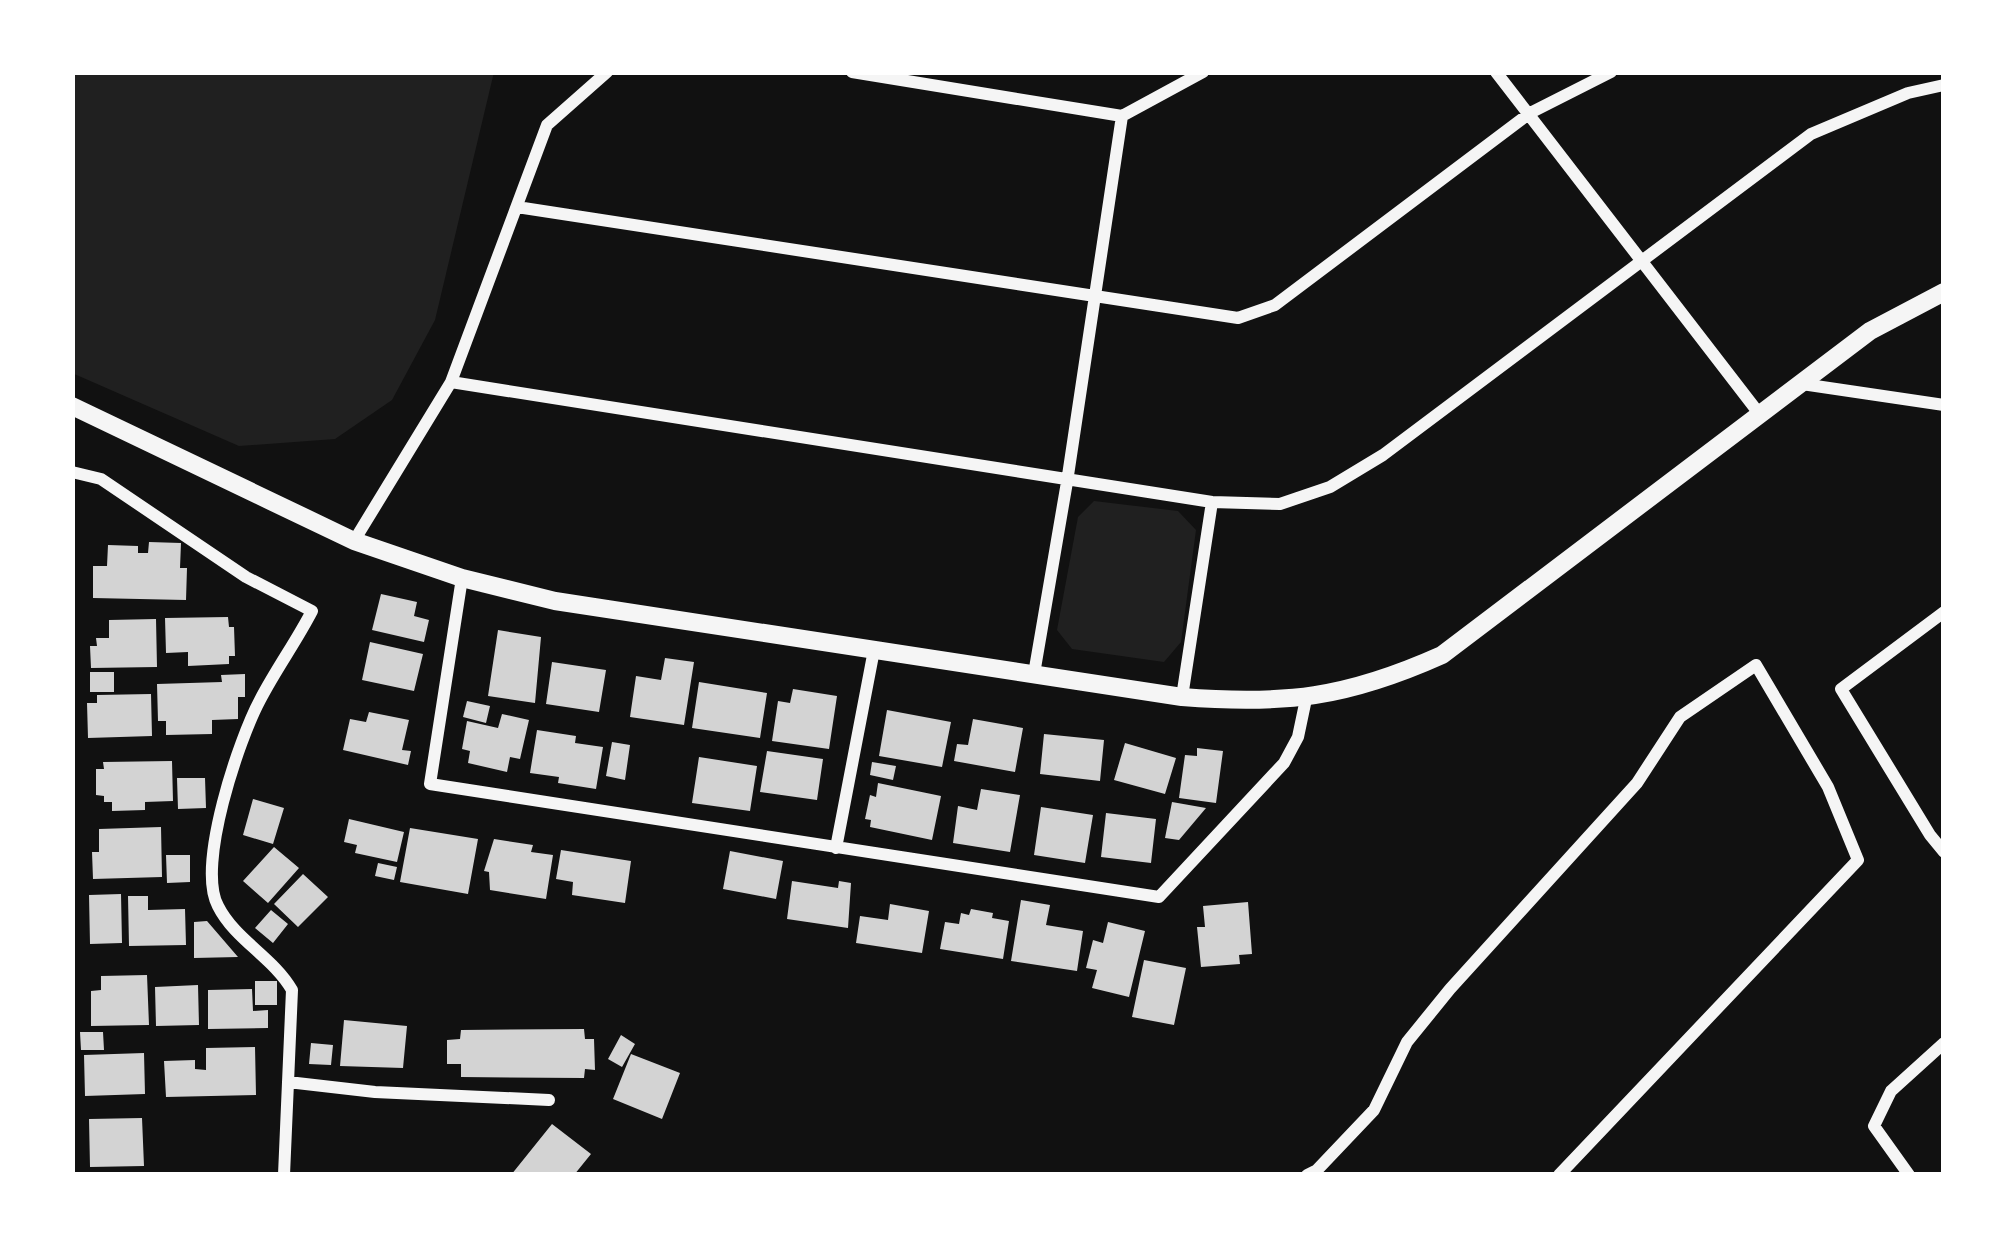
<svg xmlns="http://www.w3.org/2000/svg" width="2016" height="1247" viewBox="0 0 2016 1247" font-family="'Source Sans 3',sans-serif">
<rect width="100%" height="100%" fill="#111"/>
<path fill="#202020" d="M72 72H494L435 320 392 400 335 439 239 446 72 373Z
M1094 501 1178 511 1196 530 1181 642 1164 662 1072 649 1057 630 1078 517Z"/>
<path fill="#d3d3d3" d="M149 542 181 543 180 568H187L186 600 93 598V566H107L108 545 138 546V553H148Z
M381 594 417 602 414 616 429 620 424 642 372 630Z
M228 617 229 627H234L235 656H229V664L188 666V652L166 653 165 618Z
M156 619 157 667 91 668 90 646H97L96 638H109V620Z
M498 630 541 637 535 703 488 696Z
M370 642 423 654 414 691 362 680Z
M665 658 694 662 684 725 630 717 636 676 661 680Z
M552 662 606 670 599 712 546 704Z
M90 672H114V692H90Z
M245 674V697H238V719L212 720V734L166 735V721H158L157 684 222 682 221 675Z
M699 682 767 693 760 738 692 728Z
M793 689 837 696 829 749 772 741 778 701 790 703Z
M151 694 152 736 88 738 87 703H97V695Z
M467 701 490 706 486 723 463 717Z
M887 710 951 722 942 767 879 756Z
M369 712 409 720 402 750 411 751 408 765 343 750 350 719 366 722Z
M502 714 529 720 520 759 510 757 507 772 468 763 470 751 462 749 467 721 498 728Z
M973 719 1023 728 1015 772 954 761 957 744 968 745Z
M537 730 576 736 575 743 603 747 596 789 558 783 559 777 530 773Z
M1044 734 1104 740 1100 781 1040 774Z
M612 742 630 745 625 780 606 776Z
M1125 743 1176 758 1165 794 1114 780Z
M1197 748 1223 751 1216 803 1179 798 1185 755 1197 756Z
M767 751 823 759 817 800 760 792Z
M699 757 757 766 750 811 692 803Z
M172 761 173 801 145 802V810L112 811V802H104V796L96 795V769H104L103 762Z
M872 762 896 766 893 780 870 775Z
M177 778H205L206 808 178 809Z
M878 783 941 796 932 840 870 827 871 820 865 819 870 795 876 797Z
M981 789 1020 795 1010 852 953 843 958 806 977 810Z
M253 799 284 808 273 844 243 835Z
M1172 802 1206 808 1179 840 1165 838Z
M1041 807 1093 815 1085 863 1034 855Z
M1106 813 1156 819 1151 863 1101 857Z
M349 819 404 832 397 862 355 853 357 845 344 842Z
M161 827 162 877 93 879 92 852H99V829Z
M410 828 478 839 468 894 400 882Z
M494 839 533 845 531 852 553 855 546 899 490 890 489 872 484 871Z
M274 847 299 868 268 903 243 881Z
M561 850 631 861 625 903 572 895 573 882 556 879Z
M730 851 783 861 776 899 723 889Z
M166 855H190V882L167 883Z
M378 863 397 867 394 880 375 876Z
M303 874 328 897 298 927 274 904Z
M792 881 838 888 839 881 851 883 848 928 787 919Z
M121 894 122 943 90 944 89 895Z
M128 896H148V910L185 909 186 945 129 946Z
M1021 900 1050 905 1046 925 1083 931 1077 971 1011 961Z
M1248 902 1252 954 1239 955 1240 964 1201 967 1197 927H1205L1203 906Z
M890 904 929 911 922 953 856 943 860 916 888 920Z
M971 909 993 913 992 918 1009 921 1003 959 940 949 945 922 959 924 961 913 969 915Z
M271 910 288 924 273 943 255 928Z
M207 921 238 957 194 958V922Z
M1108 922 1145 931 1129 997 1092 988 1097 970 1086 968 1093 940 1103 943Z
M1144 960 1186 968 1174 1025 1132 1017Z
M147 975 149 1025 91 1026V991L101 990V976Z
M255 981H277V1005H255Z
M198 985 199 1025 156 1026 155 987Z
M252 989 253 1011 268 1010V1028L208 1029V990Z
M344 1020 407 1026 403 1068 340 1066Z
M584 1029 585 1039H594L595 1070 585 1069 584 1078 461 1077V1064H447V1040L460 1039 461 1030Z
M80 1032H103L104 1050H81Z
M621 1035 635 1044 622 1067 608 1059Z
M311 1043 333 1045 331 1065 309 1064Z
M255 1047 256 1095 166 1097 164 1061 195 1060V1069L206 1070V1048Z
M144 1053 145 1094 85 1096 84 1055Z
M631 1054 680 1073 662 1119 613 1099Z
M142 1118 144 1166 90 1167 89 1119Z
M552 1124 591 1154 574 1175H511Z"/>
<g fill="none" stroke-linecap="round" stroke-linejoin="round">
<path stroke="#f5f5f5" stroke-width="12" d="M852 72 1122 116
M1496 72 1761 416
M517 207 1238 318 1275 305 1530 113 1611 72
M451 382 1212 502 1280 504 1330 487 1383 455 1811 134 1908 93 1944 85
M1802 384 1944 405
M72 472 101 479 246 577 312 611C296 642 276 669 260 700 239 739 196 866 218 906 235 940 273 957 292 990L284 1175
M354 541 451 382 547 125 607 72
M462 578 430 784 1159 897 1284 763 1298 737 1306 699
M1944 612 1841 689 1930 835 1944 852
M1034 674 1067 482 1122 116 1203 72
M1182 697 1212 502
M836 848 874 650
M288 1082 375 1092 549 1100
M1307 1175 1317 1170 1374 1110 1407 1042 1450 989 1637 783 1680 717 1756 665 1828 787 1858 860 1559 1175
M1909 1175 1874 1126 1891 1091 1944 1043"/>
<path stroke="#f5f5f5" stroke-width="18" d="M72 406 354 541 462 578 555 601 1182 697C1285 705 1346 698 1442 655L1870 331 1944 292"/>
</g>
<rect width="2016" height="1247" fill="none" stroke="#ffffff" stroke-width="150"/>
</svg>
